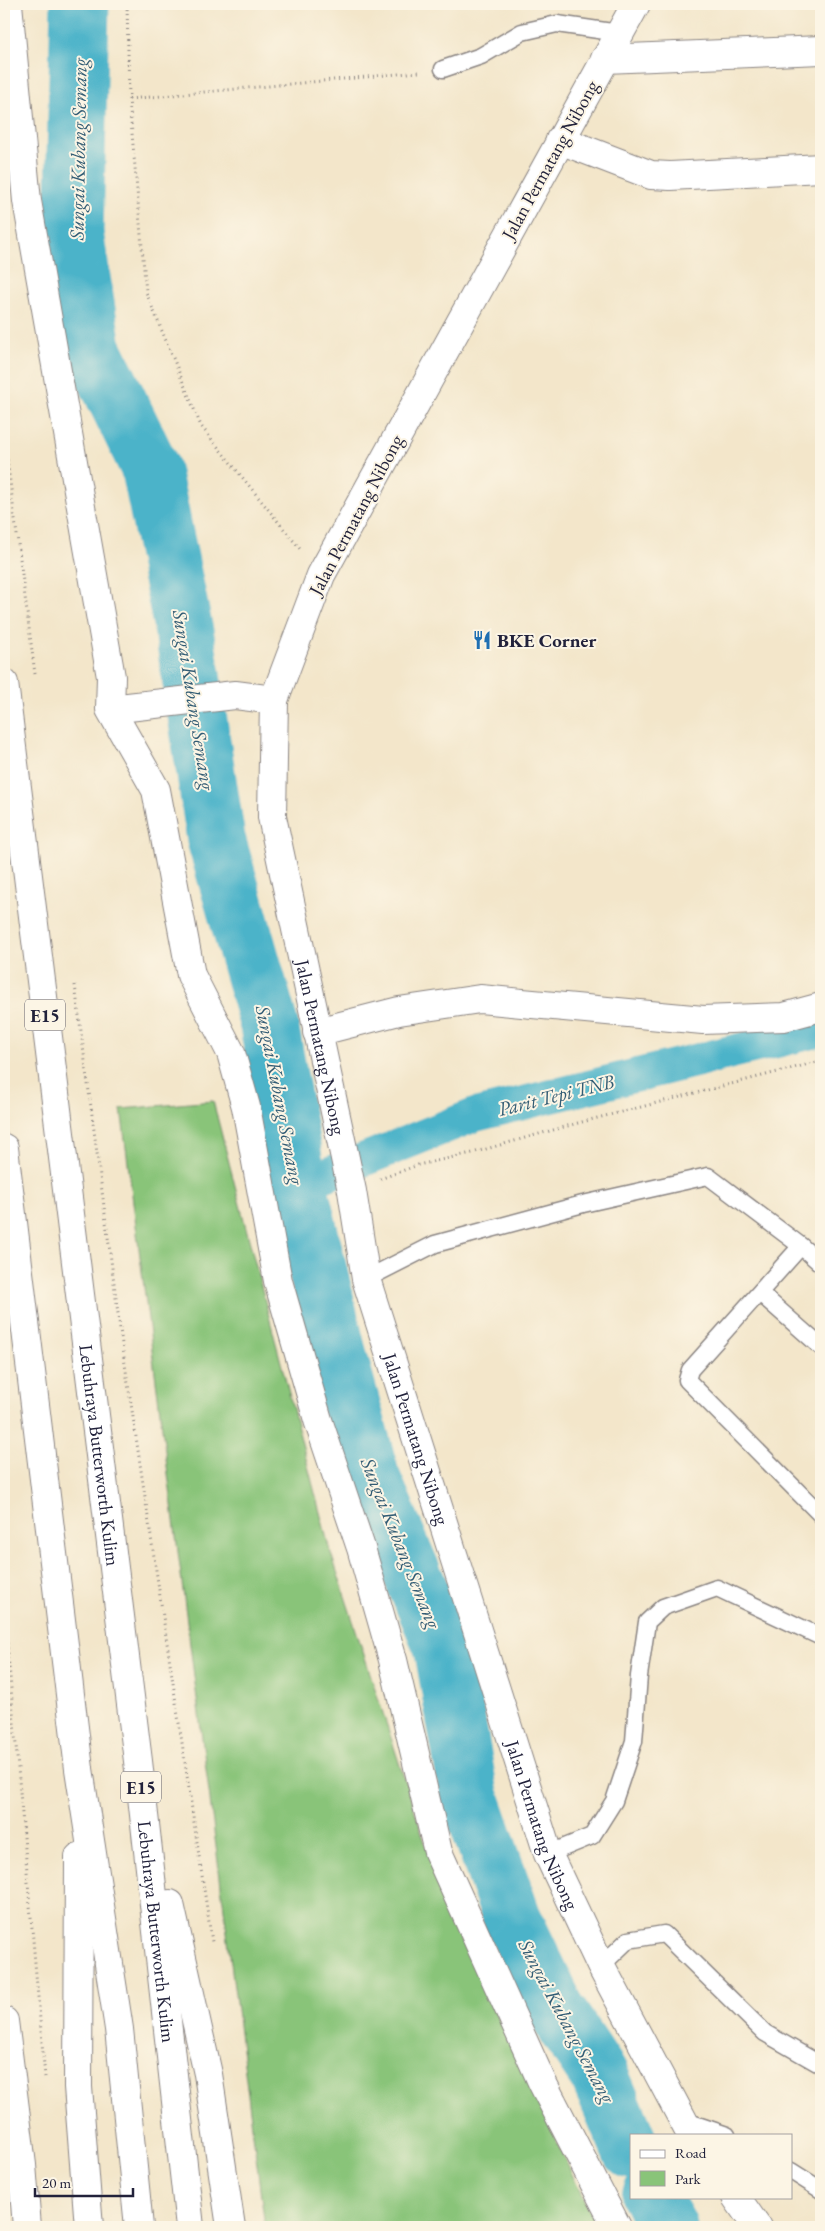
<svg xmlns="http://www.w3.org/2000/svg" width="825" height="2231" viewBox="0 0 825 2231" font-family="'EB Garamond',serif">
<rect width="100%" height="100%" fill="#fcf5e5"/>
<filter id="ink" filterUnits="userSpaceOnUse"><feTurbulence type="fractalNoise" baseFrequency=".02" numOctaves="2"/><feDisplacementMap in="SourceGraphic" scale="10" xChannelSelector="R" yChannelSelector="G"/><feConvolveMatrix kernelMatrix="1 2 1 2 8 2 1 2 1" color-interpolation-filters="sRGB"/></filter>
<filter id="wash" filterUnits="userSpaceOnUse"><feTurbulence type="fractalNoise" baseFrequency=".0096" numOctaves="4" result="noise"/><feDisplacementMap in="SourceGraphic" scale="20" xChannelSelector="R" yChannelSelector="G"/><feGaussianBlur stdDeviation="1.12" result="paint"/><feColorMatrix in="noise" values="0 0 0 0 0 0 0 0 0 0 0 0 0 0 0 0 0 1.4 0 .05"/><feComposite in="paint" operator="in"/></filter>
<g filter="url(#wash)">
<rect width="100%" height="100%" fill="#f3e6ca"/>
<path fill="#89c479" stroke="#56735a" d="M213 1101 329 1547 447 1910 597 2227H265L121 1109Z"/>
<g fill="none" stroke-linecap="round" stroke-linejoin="round">
<path stroke="#4bb3c9" stroke-width="34" d="M298 1186 475 1115 821 1030"/>
<path stroke="#4bb3c9" stroke-width="59" d="M80 4 74 233 92 348 151 470 185 637 216 839 269 1025 298 1186 336 1349 370 1476 443 1646 469 1795 512 1918 557 2012 599 2075 631 2150
M651 2197 668 2227"/>
</g>
</g>
<g filter="url(#ink)">
<g fill="none" stroke-linecap="round" stroke-linejoin="round">
<g stroke="#8a8482" stroke-width="19">
<path id="service" d="M443 69 481 56 522 32 557 24 619 33
M801 1246 690 1370 687 1380 821 1515
M366 1279 435 1244 583 1204 708 1176 801 1246 821 1264
M760 1293 821 1347
M548 1854 592 1836 614 1801 634 1741 639 1676 647 1622 663 1607 717 1588 821 1637
M601 1966 628 1940 664 1934 765 2033 821 2065
M683 2120 727 2135
M791 2171 821 2190"/>
</g>
<g stroke="#8a8482" stroke-width="30">
<path id="minor" d="M8 4 27 201 111 677 110 709 156 790 191 975 231 1053 246 1107 278 1281 318 1420 361 1548 393 1660 438 1852 542 2082 617 2227
M605 59 821 50
M560 140 651 175 670 176 821 168
M110 709 235 695 274 700
M317 1032 399 1011 480 999 703 1020 784 1017 821 1007
M4 2021 22 2165 27 2227"/>
</g>
<g stroke="#8a8482" stroke-width="30">
<g id="secondary">
<path id="s1" d="M636 4 321 575 274 700 272 817 352 1191 366 1279 548 1854 601 1966 691 2135"/>
<path d="M736 2197 757 2227"/>
</g>
</g>
<g stroke="#8a8482" stroke-width="30">
<g id="motorway">
<path id="s2" d="M4 683 138 1761 190 2227"/>
<path d="M4 1148 79 1769 119 2029 139 2227"/>
<path d="M79 1857 78 2087 89 2227"/>
<path d="M170 1904 208 2074 231 2227"/>
</g>
</g>
<path stroke="#8a8482" stroke-width="3" stroke-dasharray="1 4" stroke-linecap="butt" d="M127 4 129 99 146 292 201 426 300 549
M129 99 419 72
M4 435 35 674
M75 985 122 1344 212 1942
M380 1179 418 1165 472 1153 578 1123 821 1061
M4 1608 45 2077"/>
<use href="#service" stroke="#fff" stroke-width="16"/>
<use href="#minor" stroke="#fff" stroke-width="28"/>
<use href="#secondary" stroke="#fff" stroke-width="28"/>
<use href="#motorway" stroke="#fff" stroke-width="28"/>
</g>
</g>
<defs>
<g id="restaurant-bare" transform="scale(1.5)"><path d="M-5-6h1v4h1v-4h1v4h1v-4h1v5L-1.5 .5V6h-2V.5L-5-1ZM5-6V6H3V1.5H1.5Q1.5-4 5-6Z" fill="#1f6fb2" stroke="#fcf5e5" stroke-width="2.5" paint-order="stroke"/></g>
</defs>
<g fill-rule="evenodd">
<use href="#restaurant-bare" x="482" y="640"/>
</g>
<g text-anchor="middle" dominant-baseline="central" stroke-width="4" stroke-linejoin="round" paint-order="stroke">
<g fill="#fcf5e5" stroke="#63616e" stroke-width="1">
<rect x="25" y="999.5" width="40" height="31" rx="4"/>
<rect x="121" y="1771.5" width="40" height="31" rx="4"/>
</g>
<g font-size="18" font-weight="bold" fill="#22223b">
<text x="45" y="1015">E15</text>
<text x="141" y="1787">E15</text>
</g>
<g font-size="19" fill="#22223b" stroke="#fcf5e5">
<text transform="translate(550 160) rotate(-61)">Jalan Permatang Nibong</text>
<text transform="translate(356 515) rotate(-62)">Jalan Permatang Nibong</text>
<text stroke="none"><textPath href="#s1" startOffset="1138">Jalan Permatang Nibong</textPath></text>
<text stroke="none"><textPath href="#s1" startOffset="1542">Jalan Permatang Nibong</textPath></text>
<text stroke="none"><textPath href="#s2" startOffset="778">Lebuhraya Butterworth Kulim</textPath></text>
<text stroke="none"><textPath href="#s1" startOffset="1948">Jalan Permatang Nibong</textPath></text>
<text stroke="none"><textPath href="#s2" startOffset="1258">Lebuhraya Butterworth Kulim</textPath></text>
</g>
<g font-size="19" font-weight="bold" fill="#22223b" stroke="#fcf5e5" text-anchor="start">
<text x="497" y="640">BKE Corner</text>
</g>
<g font-size="20" font-style="italic" fill="#325c74" stroke="#fcf5e5">
<text transform="translate(78 149) rotate(-89)">Sungai Kubang Semang</text>
<text transform="translate(194 700) rotate(81)">Sungai Kubang Semang</text>
<text transform="translate(280 1095) rotate(79)">Sungai Kubang Semang</text>
<text transform="translate(556 1095) rotate(-14)">Parit Tepi TNB</text>
<text transform="translate(401 1543) rotate(68)">Sungai Kubang Semang</text>
<text transform="translate(567 2021) rotate(62)">Sungai Kubang Semang</text>
</g>
</g>
<rect width="825" height="2231" fill="none" stroke="#fcf5e5" stroke-width="20"/>
<rect x="630" y="2134" width="162" height="65" fill="#fcf5e5" stroke="#a5a1a1"/>
<rect x="640" y="2150" width="25" height="8" fill="#ffffff" stroke="#a5a1a1"/>
<text x="675" y="2158" font-size="15" fill="#22223b">Road</text>
<rect x="640" y="2171" width="25" height="15" fill="#89c479" stroke="#a5a1a1"/>
<text x="675" y="2184" font-size="15" fill="#22223b">Park</text>
<path d="M35 2188v8h98v-8" fill="none" stroke="#22223b" stroke-width="2.5"/>
<text x="42" y="2188" font-size="15" fill="#22223b" stroke="#fcf5e5" stroke-width="4" paint-order="stroke">20 m</text>
</svg>
